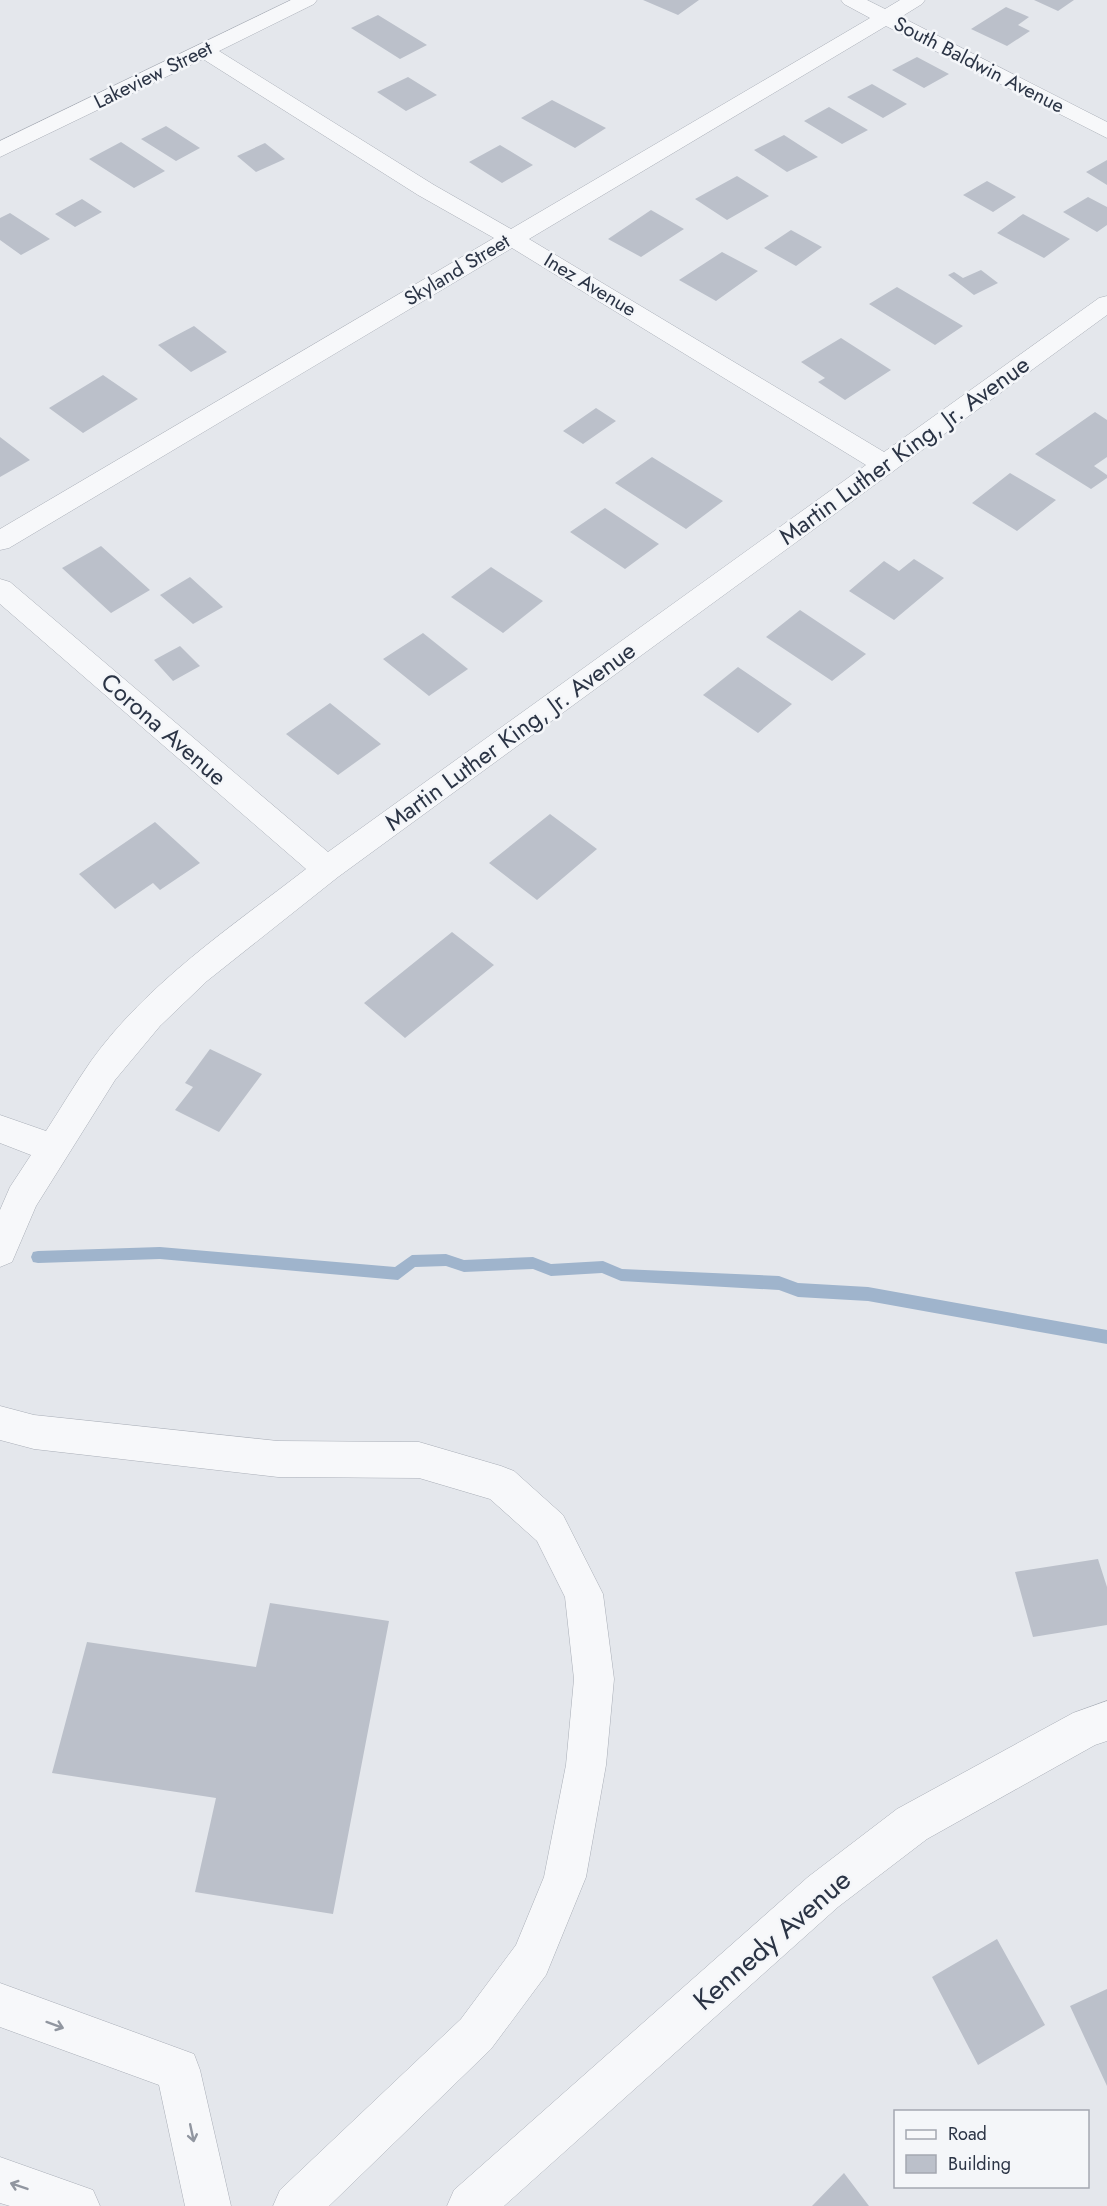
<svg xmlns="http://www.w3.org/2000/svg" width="1107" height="2206" viewBox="0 0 1107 2206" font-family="Jost,sans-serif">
<rect width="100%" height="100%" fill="#e4e7ec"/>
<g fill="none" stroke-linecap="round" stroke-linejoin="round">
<path fill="#9fb4cc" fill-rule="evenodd" d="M160 1247 395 1267 412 1255 446 1254 464 1260 533 1257 551 1264 603 1261 622 1269 779 1276 798 1283 868 1287 1107 1330V1344L868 1301 798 1297 779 1290 621 1281 602 1273 551 1276 533 1269 464 1272 446 1266 415 1267 398 1280 160 1259 38 1263 33 1262 31 1257 33 1252 38 1251Z"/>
</g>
<path fill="#bbc0ca" d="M643 0H699L678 15Z
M1034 0H1074L1058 11Z
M1006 7 1029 17 1018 25 1030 31 1007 46 971 29Z
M378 15 427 45 400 59 351 28Z
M917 57 949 74 924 88 892 70Z
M408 77 437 95 406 111 377 92Z
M872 84 907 104 883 118 847 97Z
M552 100 606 128 575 148 521 118Z
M829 107 868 130 842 144 804 121Z
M166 126 200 148 176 161 141 139Z
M784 135 818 157 787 172 754 150Z
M121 142 165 171 134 188 89 159Z
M265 143 285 159 256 172 237 156Z
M500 145 533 165 502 183 469 162Z
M1107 160V185L1086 172Z
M737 176 769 196 727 220 695 199Z
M987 181 1016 197 993 212 963 195Z
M1088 197 1107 207V225L1097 232 1063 212Z
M82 199 102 212 75 227 55 214Z
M651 210 684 229 641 257 608 239Z
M10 213 50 239 21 255 0 240V218Z
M1023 214 1070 239 1044 258 997 233Z
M791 230 822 247 796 266 764 248Z
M722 252 758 271 716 301 679 280Z
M981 270 998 283 974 295 948 275 954 272 963 278Z
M897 287 963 326 935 345 869 304Z
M194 326 227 352 191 372 158 345Z
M841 338 891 370 845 400 818 382 825 378 801 362Z
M103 375 138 399 83 433 49 408Z
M596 408 616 421 583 444 563 431Z
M1095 412 1107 420V457L1094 466 1107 475V478L1091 489 1035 454Z
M0 437 30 460 0 477Z
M652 457 723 501 686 529 615 483Z
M1010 473 1056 500 1017 531 972 503Z
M605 508 659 544 625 569 570 532Z
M101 546 150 590 111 613 62 568Z
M914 559 944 578 894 620 849 591 884 561 899 571Z
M491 567 543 601 503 633 451 597Z
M190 577 223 607 193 624 160 595Z
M800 610 866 654 832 681 766 637Z
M423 633 468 669 429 696 383 659Z
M180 646 200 666 173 681 154 660Z
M738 667 792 704 758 733 703 695Z
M330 703 381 744 338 775 286 734Z
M550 814 597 849 537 900 489 863Z
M155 822 200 863 160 890 153 883 115 909 79 874Z
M452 932 494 965 405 1038 364 1003Z
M210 1049 262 1074 219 1132 175 1110 193 1087 185 1083Z
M1098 1559 1107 1587V1625L1033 1637 1015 1572Z
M270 1603 389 1621 333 1914 195 1892 216 1798 52 1773 87 1642 256 1667Z
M997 1939 1045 2025 978 2065 932 1977Z
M1107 1989V2086L1070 2006Z
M844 2173 869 2206H812Z"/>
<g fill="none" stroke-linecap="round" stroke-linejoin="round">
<g stroke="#a9aeb7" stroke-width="1">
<path id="minor" d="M291 0H317L314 4 219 51 434 185 511 229 870 18 844 4 841 0H867L885 9 900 0H925L922 4 901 17 1107 122V138L886 26 529 239 884 452 1099 298 1107 296V315L338 877 207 981 160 1026 115 1080 36 1206 12 1262 0 1267V1210L10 1187 31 1155 0 1143V1115L46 1131C61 1108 75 1084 91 1061 147 983 231 927 306 869L0 604V579L10 582 328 852 866 465 512 248 9 548 0 550V529L494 238 418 195 203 59 0 157V141Z
M0 1406 34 1415 278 1441 419 1442 501 1466 514 1471 563 1515 603 1594 614 1679 606 1765 586 1877 546 1975 491 2049 329 2206H273L280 2190 461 2019 516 1945 544 1877 566 1765 574 1679 565 1597 537 1541 490 1499 419 1478 278 1477 34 1449 0 1440Z
M1107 1701V1741L1095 1745 927 1839 838 1907 504 2206H447L454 2190 808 1877 897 1809 1073 1713Z
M0 1983 194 2054 200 2070 231 2206H185L159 2085 0 2027Z
M0 2157 93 2190 100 2206H10L0 2203Z"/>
</g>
<use href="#minor" fill="#f7f8fa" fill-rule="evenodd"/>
</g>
<defs><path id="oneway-shaft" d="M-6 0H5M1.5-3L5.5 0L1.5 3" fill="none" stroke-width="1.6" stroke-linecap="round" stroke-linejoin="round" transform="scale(1.5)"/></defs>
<g stroke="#9196a0">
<use href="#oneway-shaft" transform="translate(55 2025) rotate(20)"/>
<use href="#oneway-shaft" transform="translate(192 2133) rotate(78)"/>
<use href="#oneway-shaft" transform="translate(19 2186) rotate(-161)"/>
</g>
<g text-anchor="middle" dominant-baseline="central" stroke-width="5" stroke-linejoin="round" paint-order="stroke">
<g font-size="20" fill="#2b3445" stroke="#f4f6f9">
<text transform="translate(979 65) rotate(27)">South Baldwin Avenue</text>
<text transform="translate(153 75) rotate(-26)">Lakeview Street</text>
<text transform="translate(457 270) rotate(-31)">Skyland Street</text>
<text transform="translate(590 285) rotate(31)">Inez Avenue</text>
</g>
<g font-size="24" fill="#2b3445" stroke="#f4f6f9">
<text transform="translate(904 450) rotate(-36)">Martin Luther King, Jr. Avenue</text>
<text transform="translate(164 729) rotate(41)">Corona Avenue</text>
<text transform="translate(510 736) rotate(-36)">Martin Luther King, Jr. Avenue</text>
</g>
<g font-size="28" fill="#2b3445" stroke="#f4f6f9">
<text transform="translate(772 1940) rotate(-41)">Kennedy Avenue</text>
</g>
</g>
<rect x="894" y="2110" width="195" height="78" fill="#f4f6f9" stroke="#a4a8b1" stroke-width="1.5"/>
<rect x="906" y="2130" width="30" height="9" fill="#f7f8fa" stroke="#a4a8b1" stroke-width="1.5"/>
<text x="948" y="2140" font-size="18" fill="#2b3445">Road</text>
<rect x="906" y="2155" width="30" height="18" fill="#bbc0ca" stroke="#a4a8b1" stroke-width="1.5"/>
<text x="948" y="2170" font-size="18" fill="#2b3445">Building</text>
</svg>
